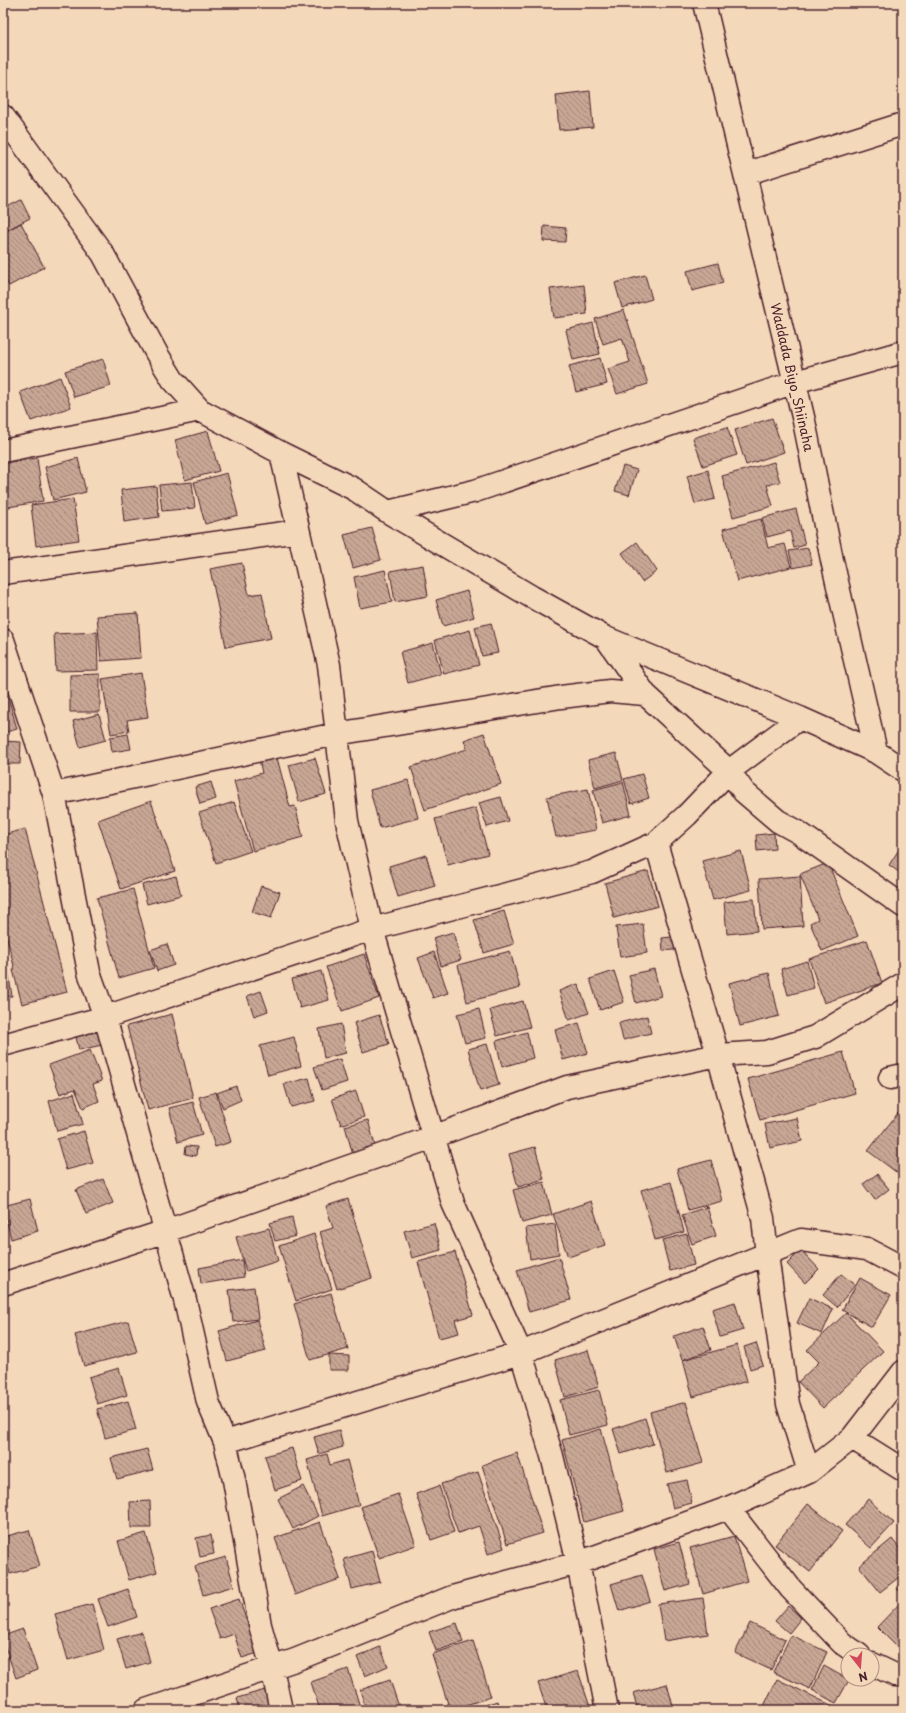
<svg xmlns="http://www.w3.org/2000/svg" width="906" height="1713" viewBox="0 0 906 1713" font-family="'Playpen Sans',sans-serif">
<defs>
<pattern id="building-back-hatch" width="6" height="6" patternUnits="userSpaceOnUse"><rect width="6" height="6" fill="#c7a794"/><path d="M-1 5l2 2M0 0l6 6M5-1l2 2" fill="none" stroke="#a48779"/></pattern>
</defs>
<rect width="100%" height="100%" fill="#f4d8ba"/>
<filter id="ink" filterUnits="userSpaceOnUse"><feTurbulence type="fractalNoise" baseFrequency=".025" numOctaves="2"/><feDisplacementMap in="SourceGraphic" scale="8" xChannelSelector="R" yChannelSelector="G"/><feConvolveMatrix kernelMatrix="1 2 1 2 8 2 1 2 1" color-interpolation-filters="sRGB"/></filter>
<g filter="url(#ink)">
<path fill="url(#building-back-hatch)" stroke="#4a1f2b" d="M590 91 593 127 559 130 556 95Z
M21 200 30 218 5 231 3 227V209Z
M21 223 44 267 9 286 3 275V233Z
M544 226 566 228 565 242 543 241Z
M718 263 723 283 692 291 687 271Z
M645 275 652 299 622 308 615 283Z
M584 285 587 314 554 318 550 289Z
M624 310 648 384 617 394 608 369 630 362 622 338 603 344 595 319Z
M593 323 600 354 573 360 566 330Z
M600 358 607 384 576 392 569 366Z
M103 359 111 386 74 397 65 371Z
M60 377 71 407 31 421 20 392Z
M772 418 784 452 746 465 735 430Z
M727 427 737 455 703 466 693 438Z
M208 431 219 471 185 480 175 440Z
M37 458 43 501 3 508V463Z
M78 458 86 492 53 500 45 467Z
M774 462 780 482 767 485 773 506 733 517 722 476Z
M623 466 637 470 629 495 615 491Z
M708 470 715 499 695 504 687 476Z
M227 473 238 515 205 524 194 482Z
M192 482 195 508 162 511 159 485Z
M156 486 159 517 124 522 121 490Z
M73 499 79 540 36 546 31 505Z
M796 509 805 545 794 548 790 531 767 537 762 518Z
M761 519 768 548 785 544 791 567 737 581 723 529Z
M372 528 381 560 353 568 344 535Z
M637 542 657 571 642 582 622 553Z
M808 548 812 564 793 568 789 551Z
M242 563 249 595 262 593 271 638 226 647 210 569Z
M423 565 428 596 395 602 390 571Z
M385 570 392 602 360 608 354 577Z
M467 591 474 617 443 626 436 600Z
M138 613 141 658 101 661 97 616Z
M491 623 498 653 482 656 475 627Z
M470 630 479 665 444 674 435 640Z
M97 632 98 670 56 671 54 634Z
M433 643 441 674 408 683 400 652Z
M141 673 148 717 127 720 129 731 111 734 102 679Z
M100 674V712H70V675Z
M8 697 17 729 3 733V698Z
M99 714 106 740 80 747 73 721Z
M484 733 501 784 425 810 411 767 467 749 464 740Z
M128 734 131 749 112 752 110 737Z
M3 741 21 742 20 764H3Z
M616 753 623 780 595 788 588 760Z
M276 754 290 807 295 806 303 837 253 851 234 781 262 773 259 759Z
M315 758 326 794 299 802 289 765Z
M642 774 649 798 631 804 624 779Z
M408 780 418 818 380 828 370 790Z
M211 782 216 799 200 804 195 787Z
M623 782 631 815 602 823 593 790Z
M588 789 596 830 556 837 547 797Z
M501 797 508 821 487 827 479 803Z
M151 801 175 871 121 889 98 820Z
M234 802 251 851 216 863 199 813Z
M476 808 488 854 448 865 435 819Z
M25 829 67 992 22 1004 13 970H15L3 922V835Z
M774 833 775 849 757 851 756 835Z
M741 851 751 890 713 900 702 861Z
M898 851 903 854V875L889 865Z
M426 855 435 886 398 897 389 866Z
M828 863 858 936 822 951 810 923 818 919 800 874Z
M648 871 658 906 614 918 605 883Z
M176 876 181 895 147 904 142 885Z
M800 876 803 926 762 929 759 879Z
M261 886 280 892 271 918 252 912Z
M133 889 154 968 119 978 97 898Z
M754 899 757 931 727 934 724 902Z
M504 911 514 944 484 953 474 920Z
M643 924 647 953 620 957 616 927Z
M453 932 461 960 441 966 433 938Z
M681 936 682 949 663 951 662 938Z
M867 940 882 983 824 1003 809 959Z
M167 944 174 965 157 971 150 950Z
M510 951 520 988 467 1002 458 965Z
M434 952 448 993 433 998 418 958Z
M364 954 379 998 342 1011 326 967Z
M807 961 814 988 788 995 781 969Z
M7 965 12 996 3 997V966Z
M654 969 661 996 636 1003 629 975Z
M321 971 329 1000 300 1008 292 979Z
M614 971 624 1002 600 1010 590 979Z
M769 973 779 1016 740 1026 729 983Z
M578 984 589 1013 569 1020 559 991Z
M261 991 268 1011 254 1016 247 996Z
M523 1001 530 1027 497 1036 490 1010Z
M479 1009 486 1038 465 1043 457 1014Z
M172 1014 193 1098 148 1110 127 1026Z
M379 1015 389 1044 363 1052 354 1023Z
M647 1016 651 1033 623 1040 619 1023Z
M579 1023 588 1053 563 1060 555 1030Z
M341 1024 346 1053 324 1058 319 1029Z
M98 1028 102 1045 79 1050 75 1033Z
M527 1032 533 1058 502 1067 496 1041Z
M294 1037 301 1066 268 1075 260 1046Z
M487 1044 499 1085 480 1091 468 1049Z
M90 1050 102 1081 93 1084 99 1101 83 1108 75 1089 60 1094 49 1065Z
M843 1052 855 1093 760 1120 748 1079Z
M340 1059 347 1082 322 1090 314 1067Z
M309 1078 315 1101 291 1107 284 1084Z
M236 1086 241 1100 223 1108 217 1093Z
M356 1091 364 1117 341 1125 332 1099Z
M216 1092 231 1142 215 1147 199 1097Z
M74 1093 83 1124 57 1131 49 1101Z
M193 1102 202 1135 178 1142 169 1108Z
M898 1113 903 1117V1171L900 1175 868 1151Z
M797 1118 802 1141 770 1148 765 1124Z
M368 1120 376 1149 353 1155 345 1126Z
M84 1131 93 1163 66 1170 57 1139Z
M186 1146 197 1147 196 1156 185 1154Z
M535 1147 544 1179 518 1187 509 1154Z
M711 1160 722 1201 688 1210 677 1169Z
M877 1174 889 1189 875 1200 863 1184Z
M103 1179 113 1203 86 1214 76 1190Z
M544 1182 552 1215 522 1223 513 1190Z
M671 1182 684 1232 655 1240 641 1190Z
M30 1199 38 1231 11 1239 3 1206Z
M348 1199 372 1278 337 1289 320 1232 333 1228 326 1206Z
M591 1201 605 1245 568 1257 553 1214Z
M707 1207 716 1236 692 1244 682 1215Z
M292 1217 296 1236 275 1241 270 1223Z
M434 1223 441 1250 412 1258 404 1231Z
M555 1224 559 1254 530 1259 526 1228Z
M269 1228 278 1261 246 1271 236 1237Z
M314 1234 332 1289 296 1301 279 1246Z
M687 1234 694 1265 670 1271 662 1240Z
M801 1250 819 1269 805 1283 787 1264Z
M455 1252 473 1315 455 1320 459 1333 439 1338 418 1262Z
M559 1257 571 1300 529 1312 517 1270Z
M242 1260 244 1277 201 1284 199 1268Z
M841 1274 855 1285 837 1307 823 1295Z
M860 1278 891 1295 872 1327 842 1310Z
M254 1287 258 1319 233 1322 229 1290Z
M331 1293 348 1349 310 1360 294 1304Z
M809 1298 833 1309 822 1334 797 1323Z
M735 1302 743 1330 720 1337 712 1309Z
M846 1313 883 1351 823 1408 798 1382 819 1362 807 1350Z
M257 1320 266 1351 227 1361 219 1331Z
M128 1321 137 1352 84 1366 75 1335Z
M703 1326 711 1350 682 1360 674 1336Z
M756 1343 763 1365 750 1369 744 1347Z
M737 1345 747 1381 693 1397 683 1360Z
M588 1350 599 1387 565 1397 555 1360Z
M329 1355 349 1356V1370H329Z
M119 1368 127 1395 97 1404 89 1377Z
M3 1376 7 1390 3 1391Z
M599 1390 608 1425 569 1435 560 1400Z
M128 1401 136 1430 105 1438 97 1409Z
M686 1402 703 1463 667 1473 650 1412Z
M645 1418 653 1444 621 1454 613 1429Z
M601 1429 624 1511 584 1522 562 1440Z
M339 1430 343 1447 319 1454 314 1437Z
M292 1448 302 1481 275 1490 265 1456Z
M147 1449 153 1470 117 1479 111 1458Z
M517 1453 543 1533 507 1544 482 1465Z
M327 1454 330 1465 347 1460 359 1505 322 1516 307 1460Z
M478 1472 504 1548 488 1554 479 1526 458 1533 441 1484Z
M687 1480 692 1503 673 1508 667 1484Z
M303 1486 318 1516 293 1529 278 1499Z
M439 1486 454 1532 431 1540 416 1494Z
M398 1494 416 1545 379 1558 361 1507Z
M868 1499 894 1523 871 1548 845 1525Z
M150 1501 151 1528H131L130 1502Z
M808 1504 842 1531 810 1572 775 1545Z
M320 1522 340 1579 295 1595 275 1538Z
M29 1530 40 1566 10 1574 3 1551V1537Z
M146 1533 157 1572 129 1580 118 1541Z
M211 1535 214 1554 200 1557 196 1538Z
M734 1536 747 1581 703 1594 690 1548Z
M892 1539 903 1553V1574L880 1592 859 1566Z
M679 1542 690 1584 665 1591 654 1549Z
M372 1551 380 1582 352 1589 344 1559Z
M226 1557 234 1586 203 1595 195 1566Z
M642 1575 650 1601 619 1611 611 1584Z
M903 1580V1594L896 1588Z
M128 1589 137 1617 108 1627 98 1599Z
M703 1598 708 1634 664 1641 658 1604Z
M239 1599 258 1653 242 1658 234 1634 220 1639 209 1609Z
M903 1600V1653L877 1627Z
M92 1604 104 1650 68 1660 55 1614Z
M788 1606 801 1618 789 1633 775 1621Z
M457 1623 463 1642 436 1651 429 1632Z
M750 1623 785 1640 771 1670 735 1653Z
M23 1629 37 1670 16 1678 3 1641V1636Z
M142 1632 150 1662 126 1669 117 1639Z
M791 1635 827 1652 810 1689 773 1672Z
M473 1641 491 1697 450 1710 432 1654Z
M380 1647 388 1666 365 1676 357 1657Z
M824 1666 849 1680 836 1703 812 1690Z
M348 1669 361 1710H320L311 1682Z
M578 1671 591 1710H547L538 1683Z
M777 1679 833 1706 831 1710H762Z
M390 1680 400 1710H366L360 1690Z
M667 1684 674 1710H638L633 1693Z
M265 1690 270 1710H240L237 1698Z
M497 1701 500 1710H471Z"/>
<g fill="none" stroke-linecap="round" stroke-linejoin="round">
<g stroke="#4a1f2b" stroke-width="25">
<path id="minor" d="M704 3 804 421 832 560 876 752
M3 116 103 254 157 354 173 380 200 410 281 453 354 489 388 512 532 597 606 638 800 718 876 752 903 770
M745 174 903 124
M3 451 200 410
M281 453 329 665 347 821 372 929 453 1203 521 1353 552 1456 578 1563 607 1710
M388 512 475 491 795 382 903 352
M3 573 298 531
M606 638 645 694 729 771 744 792 778 821 798 832 903 906
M3 640 54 794
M656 843 718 1055 763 1218 767 1255 788 1404 809 1472
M3 1045 105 1017 372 929 592 872 656 843 687 815 729 771 800 718
M890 1078 903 1075
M3 1284 166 1231 433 1137 567 1087 718 1055 767 1052 815 1037 903 984
M852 1438 903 1470
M225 1442 521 1353 801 1240 867 1249 903 1268
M728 1508 791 1589 842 1643 859 1655
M872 1664 895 1675H903
M146 1710 295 1660 452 1597 578 1563 728 1508 809 1472 852 1438 903 1372
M281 1710 272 1668 260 1625 234 1480 225 1442 208 1402 185 1300 105 1017 89 972 54 794 336 734 561 697 610 691 645 694"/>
</g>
<use href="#minor" stroke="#f4d8ba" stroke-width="22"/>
</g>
</g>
<g text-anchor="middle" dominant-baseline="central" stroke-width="3" stroke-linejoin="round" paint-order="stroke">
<g font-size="13" fill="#4a1f2b" stroke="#f4d8ba">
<text transform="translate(793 377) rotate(77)">Waddada Biyo_Shiinaha</text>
</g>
</g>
<rect width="906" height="1713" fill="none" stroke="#f4d8ba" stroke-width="16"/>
<rect x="8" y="8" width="890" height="1697" fill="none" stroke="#4a1f2b" stroke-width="1.5" filter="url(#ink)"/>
<g transform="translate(860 1667) rotate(163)"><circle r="19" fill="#f4d8ba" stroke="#b08e81"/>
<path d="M0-3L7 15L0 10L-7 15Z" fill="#d1495b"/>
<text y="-6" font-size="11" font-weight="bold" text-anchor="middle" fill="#4a1f2b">N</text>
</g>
</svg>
